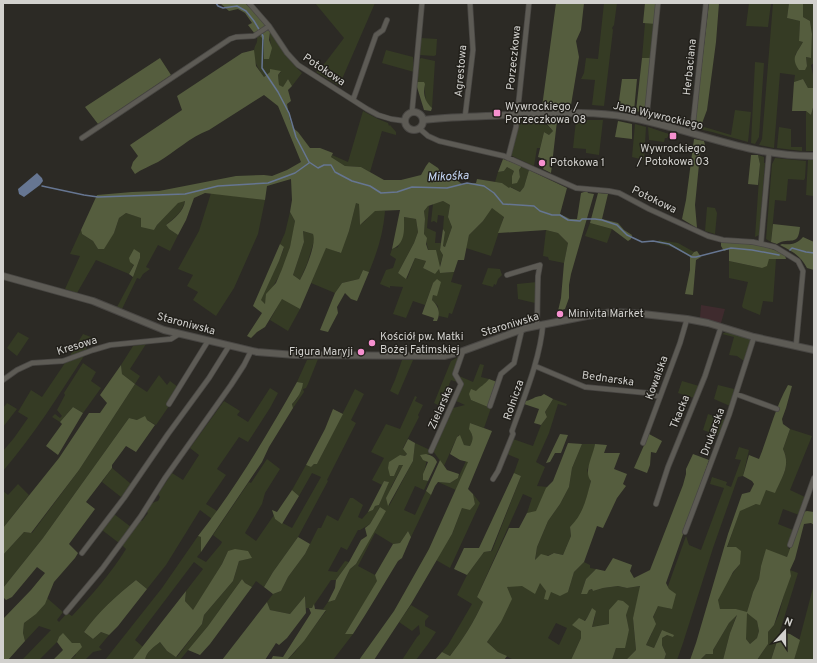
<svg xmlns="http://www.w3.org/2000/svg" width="817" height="663" viewBox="0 0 817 663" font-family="Overpass,sans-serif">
<rect width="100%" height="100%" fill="#2c2a25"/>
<path fill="#3f2b2e" d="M701 305 725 309 721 323 700 318Z"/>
<path fill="#353b24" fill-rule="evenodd" d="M315 3H375L339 86 316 72 325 63 344 38Z
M604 3H617L614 25 612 28 613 30 604 106 592 105 595 80 581 79 584 73 586 58 598 59Z
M749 3H771L768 27 746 26Z
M773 3H789L787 18 800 21 799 41 803 42 795 55 807 66 806 57 810 58 812 34 810 21 803 17V3H814V63L811 65 814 79V88H808L803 79 794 82 795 75 780 73 774 148 759 145 762 139Z
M645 23 655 24 652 58H642Z
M270 32 293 64 302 73 292 86 288 79 283 88 279 85 278 75 281 72H270L264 77C259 70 252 60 254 50 255 44 258 44 257 37L260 36 264 40V58C275 50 269 44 270 32Z
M421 38 437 39 436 55 434 56 420 55Z
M386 50 413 57 414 72 382 63Z
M421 58 435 61 432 108 426 103 424 82H417L419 60Z
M755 62 764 63 759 137 755 144 751 143Z
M814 104V151H806V111L811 115Z
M735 110 751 112 748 142 712 132 694 128 695 123 701 126 731 135Z
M363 111 378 119 388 123 389 126 390 125 396 132V135L382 131 370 172 361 167 345 166 331 157 332 155 348 162Z
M546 119V124L553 131 549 135 544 132 540 148H537L534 166 510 155 518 120Z
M576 120H603L599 155 586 153V149L573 148Z
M635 124 646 127 644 160 632 157Z
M648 127 669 134 667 138H665L664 142 649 140Z
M779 127 791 129V147H802V151L777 148Z
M758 155 764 157V163H765L759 235 755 237 760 164Z
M775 158 806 161 805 178 804 180 788 179 786 201 775 200 771 242 766 239 772 164Z
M808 160H814V186L813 196 806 195Z
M522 166 529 170 524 187 520 192 511 187 509 189 502 183 495 182 498 172 504 171 507 167 514 171 512 176 513 184 520 177 519 170Z
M211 193 265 200 258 234 234 288 216 316 193 300 198 292 187 286 193 275 178 269 199 231Z
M185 200C184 211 174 218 166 225L169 229 178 235 170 251 158 245 146 267 150 269 143 274 140 279 137 278 122 309 117 307 133 277 140 258 134 264 129 274 96 260 77 293 65 289 80 256 70 254 81 230 82 234 93 241 98 249 114 233 119 218 126 213 142 218 154 230 157 225 178 202Z
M443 201 450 205 448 217 452 227 445 247 443 246 445 232 443 229 444 216 438 215 437 223 434 221 431 222 433 204Z
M356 203H359L360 225 365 221 374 210 385 211C383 234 378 250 369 272L363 270 359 279 342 283 335 293 311 283 326 247 340 253 349 231Z
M428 206H429L427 228 436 232 435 243H441L440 250 443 255 439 268 440 273 454 272 451 282 462 285 452 314 449 313 448 318 439 316 438 306 432 300 433 295V283L425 305 413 301 406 318 393 314 403 287 390 286V288L380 284 386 270 393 268 396 259 390 255 392 249 398 247 404 225V217L416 219 418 232 414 243 398 273 407 279 415 258 426 261 423 268 435 274 424 234 425 219 424 211Z
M492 207 504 216 491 256 466 248 469 235 483 221Z
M707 207 715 208 717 213 715 234 705 231Z
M290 212 295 221C293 237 289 255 282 270 276 283 269 291 265 304L260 300 279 261 284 248 280 244 285 233Z
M590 223 612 229 607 243 585 236Z
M546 230 558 233 568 243 564 263 549 260 548 257 543 256Z
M303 231 313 234 315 238 307 264 300 280 293 275 304 242Z
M659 240 678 243 694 252 690 257 675 248 657 243Z
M769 259H776L773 302 763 301 760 315 743 308 742 306 748 282 729 278V261L762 268Z
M488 268 500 269 502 275 498 279 496 285 494 284 493 287 482 284Z
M537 282 535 303 518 299 517 284Z
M282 298 300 309 288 331 270 320Z
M18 332 29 338 17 356 7 348Z
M726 332 746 337 751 340 744 361 737 356 729 355 734 337 722 334Z
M83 334 91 337 86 350 69 357Z
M146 344 130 369 140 376 135 384 147 392 159 375 167 385 170 381 178 387 169 406 156 425 147 420H137L129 418 43 538 3 588V555L24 532 32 533 79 470 135 384 122 374 121 365 133 346Z
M84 356C59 395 34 435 3 471V451L14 438 28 418 18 412 31 390 42 397 65 363Z
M460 356 453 376 460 383 451 380 440 406 434 403 451 361Z
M318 359 308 384 306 388 303 389 304 392 293 408 292 404 297 399 303 383 297 382 307 360Z
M402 360H413L398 395 390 391 395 380Z
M83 363 96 372 91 381 101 388 83 413 73 407 60 422 52 417 55 414 60 418 62 416 57 410 65 395 64 393Z
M480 364 484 365 481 377 489 379 471 400 491 408 484 428 470 423 473 441 470 446 464 445 459 435 457 437 444 466 433 451 453 408 465 405 456 401 462 384V381L459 376 473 382Z
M682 381 699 386 694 398 678 393Z
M718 385 734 389 730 406 714 399Z
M270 388 278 393 270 408 248 442 239 437 217 469 226 475 206 504 217 511 212 519 200 510 166 565 147 589 136 580C116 596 98 612 84 632L93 639 101 632 109 635 99 647 102 650 93 652 85 660H70L76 655 72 643 59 637 57 642 39 660H22L51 630 39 626 25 641 23 633 24 623C33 616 43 609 47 598L63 612 57 620 59 622 67 613 72 616C92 595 111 573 126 549L122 545 139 520 142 521 148 513 146 511C149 506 152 502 158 501L160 497 158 494 172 473 183 480 199 455 190 448 224 401 240 411 237 415 248 422Z
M355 389 364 394 351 420 356 423 327 480 328 481 298 537 273 572 264 587 256 581 252 587 245 583 242 579 208 626 180 660H145C146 652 154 647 160 642L167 651 177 657 202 624 204 615 233 581 239 561 251 558 228 551 222 564 193 611 185 601 186 591 203 569 194 562 135 640 143 647 132 660H105L162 588 198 536 201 537V552L197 557 206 562 221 544 222 542 213 535 249 482 251 483 267 459 280 469 265 493 262 504 245 533 256 541 274 515 275 519 292 528 321 477 312 473 299 496 292 490 306 465 311 467 314 464H317Z
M415 396 417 397 415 401 423 405 418 415 419 417 403 448 407 454 405 456 400 455 394 476 399 465H403L391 487 389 506 413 461 415 443 430 450V454H426C428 466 423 469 423 480L428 481 424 490 415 486 404 510 415 515 426 491 431 495 411 537 408 531 400 543 393 544 375 533 358 566 375 575 378 581 345 634H353L333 660H287L295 652 326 611 323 609 328 602 335 600 350 569 356 564 385 511 380 507 370 524 360 530H358L347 550 341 547 328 571 337 572 345 561 349 562 336 580H331L312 608H306L305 596 290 614 270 610 267 602 273 594 281 591 288 577 305 554 318 528H321L327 515 338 521 350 498H353L363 505 358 517 362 519 368 512 373 510 375 506 379 505 388 482 384 481 382 485 372 480 384 458 371 452 386 424 400 429Z
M553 399 567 404 566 406 558 404 549 433 536 462 545 467 537 486 548 487 536 512 527 513 532 498 523 494 477 597 483 602C474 622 463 639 450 656L442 652 448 645 472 604 457 595 467 575 484 552 492 551 521 476 514 473 519 459 507 454 513 439 533 446 541 425 547 417 545 412Z
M7 403 17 409 3 427V408Z
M708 414 725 420 718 435 703 430Z
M790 429 812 436 790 490 805 497 799 515 783 509 778 524 793 530 788 548 790 549 787 557 766 550 761 566 759 579 753 592 747 612 757 621 759 631 757 638 750 644 746 639 742 611 736 609H720C719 606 717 602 718 600 720 590 734 571 740 564L727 548 740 510 756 504 766 489 775 492C782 477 791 466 783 449Z
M582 444H595L592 459 587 470 591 481 585 506 579 519 570 527 571 536 563 555 554 553 535 561 537 547 548 521 560 504 569 487 572 468Z
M739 447 749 450 743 476 738 477 713 548 683 643 677 660H664L666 654 662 645V638L667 635 673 636 662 630 654 648 646 645 652 633 653 618 658 605 671 609 668 586 686 536 689 545 701 550 724 488 710 484 712 477 727 482 726 485 731 487 741 460 735 459Z
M466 461H469L456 490 438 482 450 483 458 478Z
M112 468 131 484 121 497 102 482Z
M18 484 29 495 3 528V491L8 495Z
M473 494 480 503 450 568 436 560 452 534 462 508 475 504Z
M114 514 131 527 119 543 102 530Z
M584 562 590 565V568L596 569 586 579 581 594 592 589 593 591 603 588 618 586 627 588 641 586 633 618 636 650 626 660H612L616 648 629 631 626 615 609 610V624L592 627 595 617 592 608 587 618 584 621 581 631V638L571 660H514L498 652 487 642 501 622 507 587 540 582 546 591 568 592 574 572ZM556 623 567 628 559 645 548 638Z
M790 570 798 573 771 660H757L768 644V632L774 625 779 614Z
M814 584V660H794Z
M411 605 429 616 425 621V626L436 632 428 644 416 660H402L417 637 420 634 419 625 412 631 399 622Z
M737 614 730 633 723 660H700L706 654 713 650 729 623Z"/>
<path fill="#555d3e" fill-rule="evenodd" d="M220 3H245L257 14 266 26 255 34 248 25 252 23 245 13 238 9 229 11Z
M556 3H584L581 30 576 41 579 57 571 105 542 107Z
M645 3H657L655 24 643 23Z
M709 3H719L716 42 707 110 701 126 695 123Z
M789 3H803V17L810 21 812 34 811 58 806 57 807 66 805 70H799C790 58 797 53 803 42L799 41 800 21 787 18Z
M268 29 270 32 269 40 272 48 269 59H264V40L260 36Z
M254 50 256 66 264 77 270 72V69L281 71 278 75 279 85 283 87 288 79 292 86 288 90 291 101 287 104C289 114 289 126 298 132L310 148H320L333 153 331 157 345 166 361 167 384 180H401L421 175 426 166 429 162 438 168 441 173 455 179 462 184 476 183 477 179 502 183 509 188 510 187 520 192 524 187 529 170 567 188 560 214 570 219H577L581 193 587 191 588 193 594 194 571 274 569 285V298L565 309 558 311 561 298 564 263 568 243 558 233 546 230 498 233 504 217 492 208 483 221 469 235 464 260H458L454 272 440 273 439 269 435 274 423 268 426 261 415 258 406 279 398 273 414 243 418 232 416 219 404 217C404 229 406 244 392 249L400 210 375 211 360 225 359 204 356 203 349 231 341 253 326 248 300 309 282 299 265 327 257 332 251 338 247 336 262 313 253 306 280 244 284 247 279 261 261 300 265 304 266 294 276 283 282 269 290 247 295 221 290 212 292 200 291 179 267 186 265 200 205 193 194 198 186 220 178 235 169 229 166 225C174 219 184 211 185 201L178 203 157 225 154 230 141 227V218L126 213 119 218 114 233 104 249H98L93 241 82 234 81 230 97 195 132 192 159 191 236 176 264 175 272 176 287 170 301 162 278 106 264 95 209 130C190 137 175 152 158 162 150 166 142 169 135 174L131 168 133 162 138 156 130 145 182 110 177 96 242 53ZM443 201 450 205 448 217 452 227 445 247 443 246 445 232 443 229 440 250 443 255 440 267 436 250H428L426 244 427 238 424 234 425 219 424 211 428 206ZM303 231 313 234C317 243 305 271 300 280L293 275 304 242Z
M160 58 171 75 98 124 85 107Z
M642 58H652L645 113 636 111Z
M622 79H637L634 111 618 108Z
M803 79 808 88H814V104L811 115 806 111H792L794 82Z
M417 82H424L425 84C423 93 424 101 432 108L431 111 424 110 417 87Z
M557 118V121L551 173 543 169 547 160 538 157 544 132 549 135 553 131 546 123V119Z
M618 121 632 124V139L615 137Z
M694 139 704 141 705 145 701 144 695 205 697 228 682 219 686 200Z
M751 155H758L760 164 758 185 748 184Z
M503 159 522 166 519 170 520 177 517 183 512 184V176L514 171 507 167 504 171 498 172Z
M598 193 608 194 602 219 618 223 624 230 632 235 631 239 628 241 612 229 590 223Z
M773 224 800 227C798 248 790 236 777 244L771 242Z
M803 237 814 242V270L807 268C800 255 793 252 780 245L782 244C791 245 797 244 803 237Z
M721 242C744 244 765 243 785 255L786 259H769L767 266 762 268 729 261V249L724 251 721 246Z
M134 249 140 253V258L133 277 129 274 134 265 130 262 129 258Z
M697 251 701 257 696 260 693 295 685 294 690 270V257L694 252Z
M363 270 369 272 357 301 351 299 345 293 337 307 338 313 328 332 320 330 335 293 342 283 359 279Z
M437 279 441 282 437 296 433 295 432 300C438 306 441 312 437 321H433L434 318 422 314 433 283Z
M121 365 122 374 135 384 79 470 31 533 24 532 3 555V528L59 458 89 413H100L107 403 100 395Z
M489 379 497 382 488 407 471 400 469 394 471 389 476 391C481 386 484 385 489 379Z
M297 382 303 383C302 391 298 398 292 404L293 408 269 447 262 462 201 552V537L198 536C236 488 267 435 297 382Z
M788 385 792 386 786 408 782 419 783 424 790 429 783 449C791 466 782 477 775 493L766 490 760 505 756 504 740 511 727 547H736L741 551 740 564 733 572 718 600 720 609H736L747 612 753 592 759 579 761 566 766 549 787 557 803 512 807 511 814 512V525L811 523 804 524 795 559 790 570 791 576 784 595 774 625 768 632V644L757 660H723L730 633 737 615 729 623 713 650V654H706L700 660H690L696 643 728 534 742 494 750 492 754 484 752 481 743 476 749 455 759 459C769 434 775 408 788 385ZM747 613 757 621 759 631 757 638 750 644 746 639Z
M544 394 553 399 545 412 547 417 541 425 534 423 539 409 524 404 526 401C532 400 535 396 541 396Z
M73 407 83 413 58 455 46 446 62 424 60 422Z
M333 409 343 414 317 464H314L311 467 306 465 325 429Z
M145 416 147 420 155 425 136 452 126 446 112 465V468L86 502 95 509 69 544 78 553 75 558 54 582 45 604 36 614 24 623 23 633 25 641 8 660H3V619L31 590 45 573 37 567 12 597 6 600 3 597V588L43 538 129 418 137 420Z
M470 423 492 431 468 489 473 494 475 504 470 510 462 508 452 534 411 604 374 660H359L394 611 429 549 468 462 460 460 450 454 457 437 460 435 464 445 470 446C474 439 473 435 469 429Z
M560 434 568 435 561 453H555L550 462 546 463Z
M649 434 662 441 656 453 651 452 650 465 647 473 634 468Z
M408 439 415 443 413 461 388 506 386 498 403 465H399L394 476H390L388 468 389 462 400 455 405 456 407 454 403 449Z
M568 443 582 444 572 468 569 487 560 504 548 521 537 547 535 560 541 554 548 556 554 553 563 555 571 536 570 527C584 513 586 499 591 481 583 472 593 456 595 444L607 445 604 453H620L614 469 627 474 623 484 626 486 617 498 603 528 597 526 584 562 574 572 568 592 560 596 551 592 548 600 544 599 546 591 540 583 535 594 522 586 507 587 512 599 501 622 487 642 498 652 507 656 504 660H435L442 652 450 656C463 639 474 622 483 602L477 597 509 528H519L527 513 536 511 546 488 553 481Z
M426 454C431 455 435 457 437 462L428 481 423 480V474L428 462 423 460 420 455Z
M693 454 709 460 666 583 669 589 676 594 672 609 658 606 653 617 656 624 646 645 654 648 662 630 674 635 673 637 667 635 662 638V645L666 654 664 660H626L636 650 633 618 640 586 627 588 618 586 603 588 593 591 592 589 589 590 587 594H581L586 579 596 569 605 571 613 558 632 565 630 571 634 578 650 570 683 485 686 474V469Z
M440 460 447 470 459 474 458 478 450 483 438 482 435 486 431 495 426 491Z
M514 473 521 476 491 551 484 552 467 575 454 569 464 548H479Z
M384 481 389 482 379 505 375 506 373 510 368 512Z
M292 490 299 496 282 524 275 519 272 510 277 512Z
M380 507 386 511 356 564 350 569 335 600 328 602 335 588 336 580 349 562 361 540 367 536 365 528 370 524Z
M408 531 411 537 402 558 398 561C383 585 369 610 353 634H345L377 581 375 575 393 544 400 543Z
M298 537 310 544 305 554 288 577 281 591 273 594 264 587 273 572Z
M235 549 248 551 252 558 239 561 233 581 204 615 202 624 176 657 167 651 160 642C154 647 146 652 145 660H132L186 591 185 601 193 610 222 564 228 551Z
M242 579 245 583 252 587 210 644 200 655 188 650 208 626Z
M136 580 147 589 118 626 109 635 101 632 93 639 84 632C98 612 116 596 136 580Z
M305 596 306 613 287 638 279 645 276 643 265 660H222L267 602 270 610 290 614Z
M618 600 623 601 629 606 626 615 629 630 625 648H616L612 660H571L581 638V631L572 625 579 618 585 621 587 618 592 608 596 611 592 627 609 624V610Z
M314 604 315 609 326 610 304 641 287 660H271L273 656 283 657 311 613 309 608H312Z
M780 632 790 634 800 640 794 660H771Z
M63 633 72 643H80L82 647 70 660H53L63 650 57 642 59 637Z"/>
<path fill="#667692" d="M37 173 42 178 43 181 40 185 42 186 40 185 24 197 19 194 18 189Z"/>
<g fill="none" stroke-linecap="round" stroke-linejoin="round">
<path stroke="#667692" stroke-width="1.5" d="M216 3 218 6 223 8 237 6 246 11 254 21 263 36 262 68 278 92 289 113 296 137 309 162 318 168 324 165H331L335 172 352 181 370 186 381 193 397 192 412 187 447 188 467 183 484 186 494 193 503 204 534 206 540 211 552 215H560L568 220 580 221 582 219H595L602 220 617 225 627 235 642 242 653 241 669 244 692 257H696L731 248 752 250 779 255
M42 186 84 195 98 197 185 194 218 186 268 183 295 173 309 163
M790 250 792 248 806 252 814 253"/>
<g stroke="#494744" stroke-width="6">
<path id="street" d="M249 3 269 26 287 53 298 65 367 109 378 115 391 119 405 121
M353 100 376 35 383 30 387 20
M412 112 422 3
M465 117 473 50 470 3
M645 121 647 113 658 3
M420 129 428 136 439 141 504 156 576 188 609 191 619 193 649 209 708 236 723 240 753 242 775 247 798 261 803 271 796 346
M691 133 693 124 706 3
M82 138 230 39 236 37 254 36 269 26
M508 158 516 127 529 3
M761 243 769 153
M507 275 540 265 538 276 537 326
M535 366 585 387 648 393 659 397
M3 380 17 370 32 363 63 361 93 350 110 345 171 339 179 334
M736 394 777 409
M169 404 208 341
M490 406 501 374 514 363 522 329
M643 443 680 343 687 319
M431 451 461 384 455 374 463 351
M493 479 498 471 513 434 512 431C524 397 540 360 543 324
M656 504 668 467 705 376 721 327
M685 532 729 415 754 337
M790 545 814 478
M82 553 124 498 168 434 209 378 229 346
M66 612 102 569 141 516 165 478 231 385 244 365 251 351"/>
</g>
<g stroke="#494744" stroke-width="8">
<path id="secondary" d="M405 121a9 9 0 1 1 18 0a9 9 0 1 1-18 0Z
M423 120C451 116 480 117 508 115 548 114 588 110 627 117 689 128 750 157 814 156
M3 276 93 301 164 330 257 352 295 355 444 356 460 352 526 328 587 316 612 312 634 313 687 319 708 323 754 337 814 350"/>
</g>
<use href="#street" stroke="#5d5b55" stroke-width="4.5"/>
<use href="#secondary" stroke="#5d5b55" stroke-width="6"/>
</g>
<g fill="#f690cf" stroke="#22201b" stroke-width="1.5">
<rect x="493" y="109" width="8" height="8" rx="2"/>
<rect x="669" y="132" width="8" height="8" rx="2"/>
<circle cx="542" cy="163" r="4"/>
<circle cx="560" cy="314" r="4"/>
<circle cx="372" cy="343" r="4"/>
<circle cx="361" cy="352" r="4"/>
</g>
<g text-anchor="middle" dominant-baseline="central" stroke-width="3" stroke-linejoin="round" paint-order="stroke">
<g font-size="11" fill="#d2d1ce" stroke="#22201b">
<text transform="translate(514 58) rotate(-84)">Porzeczkowa</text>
<text transform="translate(690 67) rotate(-84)">Herbaciana</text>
<text transform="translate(324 70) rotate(34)">Potokowa</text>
<text transform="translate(461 71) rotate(-85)">Agrestowa</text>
<text transform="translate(658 116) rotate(13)">Jana Wywrockiego</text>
<text transform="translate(654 200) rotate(26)">Potokowa</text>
<text transform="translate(186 324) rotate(15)">Staroniwska</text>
<text transform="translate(510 325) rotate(-17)">Staroniwska</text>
<text transform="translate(77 346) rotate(-17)">Kresowa</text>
<text transform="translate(657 378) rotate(-70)">Kowalska</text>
<text transform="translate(608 379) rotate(8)">Bednarska</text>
<text transform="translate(514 400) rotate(-71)">Rolnicza</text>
<text transform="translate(441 408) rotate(-66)">Zielarska</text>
<text transform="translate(680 412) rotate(-68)">Tkacka</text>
<text transform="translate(713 432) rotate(-70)">Drukarska</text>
</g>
<g font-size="11" fill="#d2d1ce" stroke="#22201b" text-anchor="start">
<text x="505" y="107">Wywrockiego /<tspan x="505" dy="13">Porzeczkowa 08</tspan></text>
<text x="673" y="149" text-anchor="middle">Wywrockiego<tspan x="673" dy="13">/ Potokowa 03</tspan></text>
<text x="550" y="163">Potokowa 1</text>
<text x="568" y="314">Minivita Market</text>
<text x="380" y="337">Kościół pw. Matki<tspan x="380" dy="13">Bożej Fatimskiej</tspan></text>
<text x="353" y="352" text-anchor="end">Figura Maryji</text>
</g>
<g font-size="12" font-style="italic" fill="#c5d6f5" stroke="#22201b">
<text transform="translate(448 177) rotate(-3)">Mikośka</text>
</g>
</g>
<rect width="817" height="663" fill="none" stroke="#d2d1ce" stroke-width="8"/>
<g transform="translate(785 631) rotate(21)" stroke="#22201b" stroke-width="3" paint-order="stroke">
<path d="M0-3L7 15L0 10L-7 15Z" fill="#d2d1ce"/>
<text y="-6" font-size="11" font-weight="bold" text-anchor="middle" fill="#d2d1ce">N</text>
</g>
</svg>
